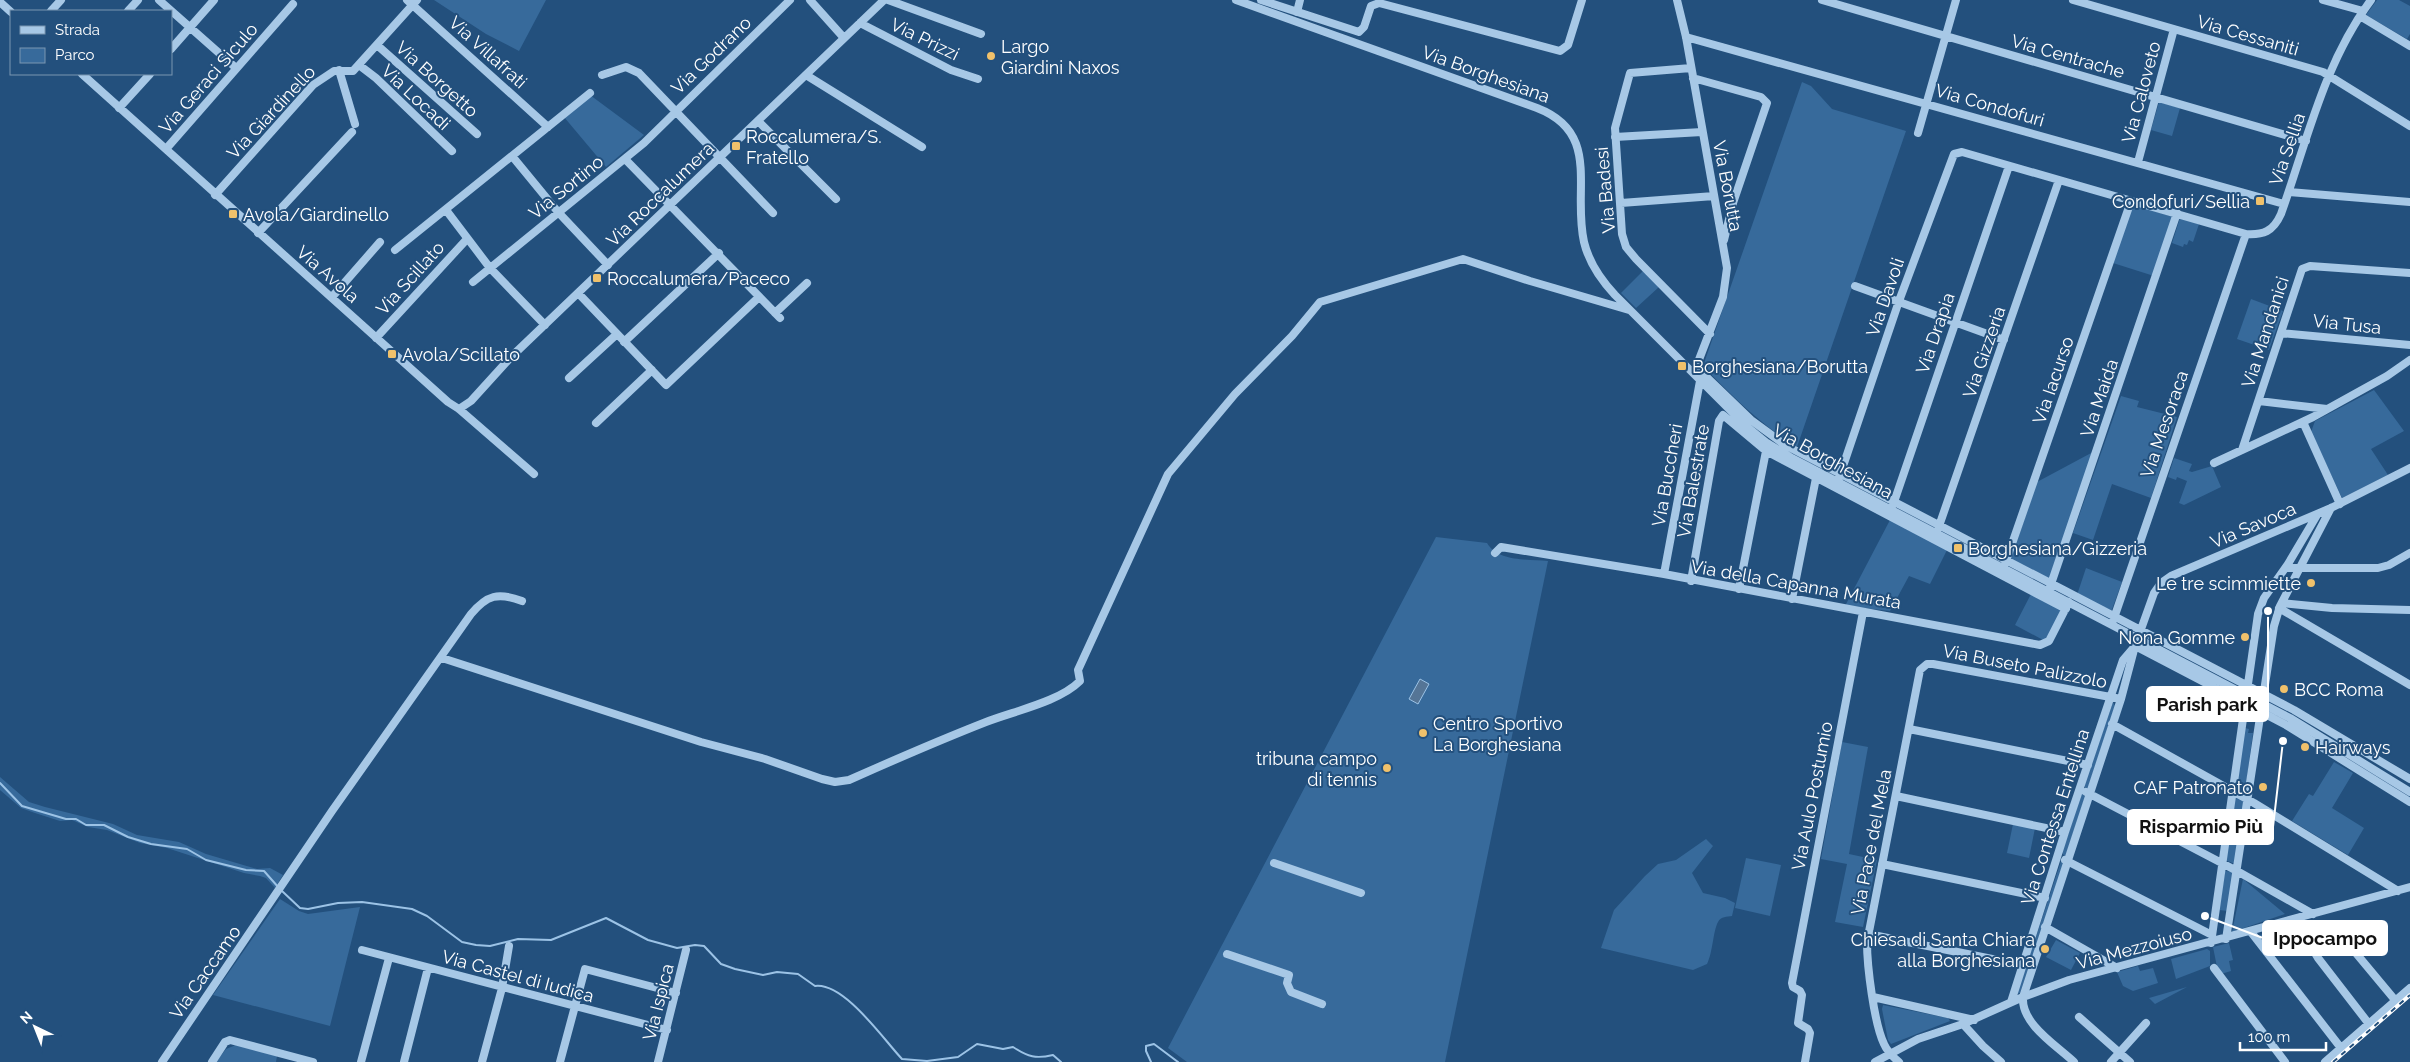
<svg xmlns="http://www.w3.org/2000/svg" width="2410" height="1062" viewBox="0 0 2410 1062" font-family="Raleway,sans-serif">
<rect width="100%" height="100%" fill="#23507d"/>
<path fill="#376a9b" d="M434 0H546L519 51 486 34Z
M2377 0H2399L2410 6V34L2407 39 2366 15Z
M1802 82 1811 86 1832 109 1906 131 1797 447C1760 424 1733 397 1703 366Z
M590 95 644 135 606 167 564 117Z
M2159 102 2180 108 2172 136 2151 130Z
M2132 204 2173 217 2154 276 2113 263Z
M2180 218 2199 224 2193 242 2189 240 2187 245 2184 244 2183 247 2172 243Z
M1643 271 1659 287 1636 308 1621 293Z
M2251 299 2283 311 2269 350 2237 339Z
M2374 390 2404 431 2371 449 2388 475 2342 498 2311 432 2315 421Z
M2121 396 2139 401 2137 407 2177 417 2151 498 2112 484 2093 540 2073 533Z
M2093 452 2050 581 2011 559 2037 482Z
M2174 458 2192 464 2189 471 2192 472 2212 466 2221 487 2184 505 2179 503 2187 481 2177 477 2176 480 2168 477Z
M1890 520 1947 550 1930 584 1909 576 1890 611 1845 606Z
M1436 537 1487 543C1498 562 1528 559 1548 561L1445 1062H1187L1168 1048Z
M2086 568 2122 582 2111 612 2077 595Z
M2031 594 2062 610 2045 641 2015 625Z
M2113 702 2115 706 2088 788 2086 789 2084 785Z
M2245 728 2249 729 2248 733H2253L2245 792 2236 789Z
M1842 742 1868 747 1849 854 1877 860 1863 927 1835 922 1847 864 1821 859Z
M2334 762 2353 773 2332 808 2364 828 2348 855 2292 821 2309 794 2313 796Z
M0 777 29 802 45 807 113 824 137 835 179 842 206 854 257 869 270 868 283 875 275 888 266 878 260 876 244 873 167 848 140 843 107 830 88 827 72 820 60 821 35 813 21 808 0 790Z
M2082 793 2085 797 2066 855 2064 856 2062 852Z
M2234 795 2245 799 2235 864 2225 860Z
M2013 824 2035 828 2029 858 2007 853Z
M1706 839 1713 846 1692 873 1703 893 1725 898 1735 903 1732 916C1727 917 1721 916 1718 922 1713 931 1713 952 1707 964L1693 970 1601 948 1614 910 1645 876 1658 864 1676 860Z
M1746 858 1781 865 1770 916 1735 908Z
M2061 861 2064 864 2020 993 2017 994Z
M2225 871 2234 872 2228 911 2219 910Z
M2243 879 2285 914 2232 932Z
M280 899 299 911 308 914 360 907 330 1026 213 995Z
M2288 926 2296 928 2306 944 2289 949 2293 953 2275 956 2260 935Z
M2056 940 2080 953 2071 970 2046 957Z
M2229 943 2233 960 2229 961 2231 971 2221 974 2217 967 2213 947Z
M2207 949 2210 951V966L2176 979 2171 959Z
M2138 966 2140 971 2153 968 2158 983 2133 991 2123 986 2117 972Z
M2187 987 2155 1004 2149 998Z
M1883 1005 1948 1018 1950 1021 1891 1044 1888 1040 1882 1009Z
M236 1045 277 1056 276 1062H216L226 1049Z"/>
<path fill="#557596" stroke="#9cc3e6" d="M1420 679 1429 684 1418 704 1409 699Z"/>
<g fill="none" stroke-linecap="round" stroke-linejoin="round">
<path stroke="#9cc3e6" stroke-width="2" d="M0 783 22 806 66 819H76L86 825H104L128 837 151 844 187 849 206 860 246 870 264 871 279 888
M282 891 300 908 308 909 338 903 362 902 412 909 427 916 462 942 476 945 490 946 518 939 551 940 606 918 648 940 677 948 695 945 704 946 721 964 735 969 763 975 777 972 798 974 815 986C844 982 884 1040 902 1059L927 1061 958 1057 977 1044 1003 1049 1013 1047C1028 1057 1036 1059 1053 1055L1061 1062
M1151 1062 1146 1051V1046L1154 1044 1178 1062"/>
<path stroke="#a7c8e6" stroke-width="8" d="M159 0 236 68
M407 0 548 127
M810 0 844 38
M888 0 981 34
M1236 0 1537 108C1602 133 1572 190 1584 242 1589 263 1601 280 1615 295L1746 426 1767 443 1790 457 2290 718 2410 792
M1261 0 1359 32 1364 27 1371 6 1379 3 1560 51 1568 45 1582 0
M1677 0 1686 37 1727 268 1723 297 1695 370
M1822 0 2306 141
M2073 0 2323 72 2410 126
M2323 0 2363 11
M0 2 11 12
M51 11 61 0
M128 11 138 0
M1297 12 1300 0
M2360 16 2410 46
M860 23 951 70 978 79
M1686 37 2284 204
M377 45 477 134
M171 49 214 0
M359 65 376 78 452 151
M1691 68 1630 73 1615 128 1622 234 1626 247 1636 259 1710 334
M339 70 355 124
M82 74 448 402 459 409 534 474
M602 75 626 67 639 73 773 213
M806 75 922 147
M1693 78 1761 97 1767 103 1733 203 1724 240
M119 108 150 74
M758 121 836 199
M1918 133 1956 0
M1615 137 1702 132
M166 149 293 4
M512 156 558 212 608 265
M625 159 780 318
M2138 162 2174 29
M2289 192 2410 202
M215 195 313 85 334 71H353L417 0
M1621 203 1714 196
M446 210 490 268 545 325
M258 233 352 132
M395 250 590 93
M473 282 644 143 790 0
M1855 286 2004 340
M578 293 666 385 759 297
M332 297 380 242
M775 313 807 283
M2281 333 2410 345
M376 338 467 239
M624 342 719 253
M1696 367 1751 420 1785 445 2294 710 2410 779
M569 378 617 334
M2259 401 2327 409
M459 409 471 401 511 357 884 0
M2303 422 2340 504
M596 423 652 370
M2242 450 2302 269 2310 266 2410 273
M2214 463 2313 417 2387 376 2410 360
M1838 481 1899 301 1954 154 1962 152 2246 234C2263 235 2273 232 2281 214 2307 141 2324 63 2371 0
M1893 505 2009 166
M1938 529 2059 180
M1495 553 1501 547 1664 574 2040 645 2049 641 2069 602
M2005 564 2131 201
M2286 568H2378L2389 565 2410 553
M1664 574 1700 381
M1691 581 1719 421 1723 415 1766 451 1781 459 2066 609
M2050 587 2177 213
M1739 589 1766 451
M1792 599 1817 473
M2282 603 2332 608 2410 610
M2279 608 2410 685
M2113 621 2246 234
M2135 646 2286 725 2410 802
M442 658 701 742 765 759 822 779 835 782 849 780C894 760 940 740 986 722 1014 711 1059 702 1080 681L1078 670 1168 474 1235 394 1292 336 1320 302 1463 259 1530 281 1629 310
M2112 724 2254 803 2398 891
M1909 729 2088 765
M2086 792 2237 871 2313 914
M1896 796 2065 832
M2065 860 2212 935
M1274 863 1361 893
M1882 864 2045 898
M2295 919 2318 958 2369 1024
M2045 927 2117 968
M2251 932 2341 1048
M1868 934 2022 965
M2226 939 2274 626 2280 606 2331 508
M2211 943 2258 614 2264 598 2288 564 2317 515
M362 950 667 1030
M2355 952 2395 1000
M1227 954 1289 975 1287 983 1291 992 1322 1004
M2214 968 2285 1062
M1873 997 1974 1020
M2011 1002 2065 832 2123 660 2135 646
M2079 1017 2130 1062
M1963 1024 1983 1046 2001 1062
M162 1062 332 811 471 614C487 595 498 592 522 601
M212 1062 225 1042 230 1040 313 1062
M361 1062 389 958
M404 1062 428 968
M482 1062 502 988 509 946
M560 1062 585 969 676 993
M658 1062 686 950
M1805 1062 1810 1033 1808 1029 1798 1023 1802 995 1800 991 1793 987 1792 983 1863 612
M1875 1062 1918 1039 1963 1024 2023 997 2069 980 2410 887
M1899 1062C1893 1057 1887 1051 1884 1044 1874 1023 1867 966 1867 942L1920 670 1927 664H1933L2121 699
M2074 1062C2056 1045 2021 1024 2023 997L2121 699 2135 646 2154 593 2161 583 2171 576 2331 508 2410 468
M2111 1062 2146 1023
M2325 1062 2410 988"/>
<g stroke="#fff" stroke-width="4">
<path id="rail" d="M2333 1062 2410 995"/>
</g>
<use href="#rail" stroke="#23507d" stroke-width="2" stroke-dasharray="5.5" stroke-linecap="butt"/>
</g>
<g fill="#f0c16b" stroke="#23507d" stroke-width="2">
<circle cx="991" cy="56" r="5"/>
<rect x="731" y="141" width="10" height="10" rx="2.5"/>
<rect x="2255" y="196" width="10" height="10" rx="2.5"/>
<rect x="228" y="209" width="10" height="10" rx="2.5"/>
<rect x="592" y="273" width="10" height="10" rx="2.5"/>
<rect x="387" y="349" width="10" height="10" rx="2.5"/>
<rect x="1677" y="361" width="10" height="10" rx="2.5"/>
<rect x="1953" y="543" width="10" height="10" rx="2.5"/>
<circle cx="2311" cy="583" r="5"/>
<circle cx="2245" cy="637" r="5"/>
<circle cx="2284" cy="689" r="5"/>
<circle cx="1423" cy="733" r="5"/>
<circle cx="2305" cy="747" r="5"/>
<circle cx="1387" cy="768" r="5"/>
<circle cx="2263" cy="787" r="5"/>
<circle cx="2045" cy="949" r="5"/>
</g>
<g text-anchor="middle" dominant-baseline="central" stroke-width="4" stroke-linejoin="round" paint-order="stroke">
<g font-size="18" fill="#fff" stroke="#23507d">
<text transform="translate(2248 35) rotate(16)">Via Cessaniti</text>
<text transform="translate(925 39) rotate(26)">Via Prizzi</text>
<text transform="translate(488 52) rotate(42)">Via Villafrati</text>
<text transform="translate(711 55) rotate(-44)">Via Godrano</text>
<text transform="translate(2068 56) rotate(16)">Via Centrache</text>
<text transform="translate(1486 74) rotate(20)">Via Borghesiana</text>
<text transform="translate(208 78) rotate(-49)">Via Geraci Siculo</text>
<text transform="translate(437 79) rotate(42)">Via Borgetto</text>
<text transform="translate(2141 92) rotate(-75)">Via Caloveto</text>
<text transform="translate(416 97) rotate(43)">Via Locadi</text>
<text transform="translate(1990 105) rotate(16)">Via Condofuri</text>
<text transform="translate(271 112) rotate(-47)">Via Giardinello</text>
<text transform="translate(2287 149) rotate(-71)">Via Sellia</text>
<text transform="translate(1728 186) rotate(79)">Via Borutta</text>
<text transform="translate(566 187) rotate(-39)">Via Sortino</text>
<text transform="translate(1605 190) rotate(-95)">Via Badesi</text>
<text transform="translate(660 194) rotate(-44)">Via Roccalumera</text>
<text transform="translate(328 274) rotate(41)">Via Avola</text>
<text transform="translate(410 278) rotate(-48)">Via Scillato</text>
<text transform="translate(1885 297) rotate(-71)">Via Davoli</text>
<text transform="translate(2347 324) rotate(6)">Via Tusa</text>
<text transform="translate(2265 332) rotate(-72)">Via Mandanici</text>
<text transform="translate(1935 333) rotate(-71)">Via Drapia</text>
<text transform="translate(1984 352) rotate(-71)">Via Gizzeria</text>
<text transform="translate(2053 380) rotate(-71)">Via Iacurso</text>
<text transform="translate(2099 398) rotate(-71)">Via Maida</text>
<text transform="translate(2164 424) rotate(-71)">Via Mesoraca</text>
<text transform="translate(1833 461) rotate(29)">Via Borghesiana</text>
<text transform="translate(1667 475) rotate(-80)">Via Buccheri</text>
<text transform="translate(1693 481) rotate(-80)">Via Balestrate</text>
<text transform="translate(2253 525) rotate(-23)">Via Savoca</text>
<text transform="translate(1796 584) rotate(10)">Via della Capanna Murata</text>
<text transform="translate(2025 666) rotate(11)">Via Buseto Palizzolo</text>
<text transform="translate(1812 796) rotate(-79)">Via Aulo Postumio</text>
<text transform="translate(2055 817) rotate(-72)">Via Contessa Entellina</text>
<text transform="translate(1871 842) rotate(-79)">Via Pace del Mela</text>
<text transform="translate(2134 948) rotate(-15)">Via Mezzoiuso</text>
<text transform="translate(205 972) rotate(-55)">Via Caccamo</text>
<text transform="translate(518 976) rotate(15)">Via Castel di Iudica</text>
<text transform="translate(658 1002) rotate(-76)">Via Ispica</text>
</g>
<g font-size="18" fill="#fff" stroke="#23507d" text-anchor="start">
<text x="1001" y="46">Largo<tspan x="1001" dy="21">Giardini Naxos</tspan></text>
<text x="746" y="136">Roccalumera/S.<tspan x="746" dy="21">Fratello</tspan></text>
<text x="2250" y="201" text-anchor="end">Condofuri/Sellia</text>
<text x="243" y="214">Avola/Giardinello</text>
<text x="607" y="278">Roccalumera/Paceco</text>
<text x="402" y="354">Avola/Scillato</text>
<text x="1692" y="366">Borghesiana/Borutta</text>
<text x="1968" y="548">Borghesiana/Gizzeria</text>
<text x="2301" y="583" text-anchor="end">Le tre scimmiette</text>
<text x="2235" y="637" text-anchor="end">Nona Gomme</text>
<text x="2294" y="689">BCC Roma</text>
<text x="1433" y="723">Centro Sportivo<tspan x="1433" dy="21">La Borghesiana</tspan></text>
<text x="2315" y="747">Hairways</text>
<text x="1377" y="758" text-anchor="end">tribuna campo<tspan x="1377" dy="21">di tennis</tspan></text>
<text x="2253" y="787" text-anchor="end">CAF Patronato</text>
<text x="2035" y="939" text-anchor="end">Chiesa di Santa Chiara<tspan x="2035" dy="21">alla Borghesiana</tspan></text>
</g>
</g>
<path fill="none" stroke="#fff" stroke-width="2" d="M2268 611L2268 704M2283 741L2273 827M2205 916L2263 938"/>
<g fill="#fff" stroke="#23507d" stroke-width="2">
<circle cx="2268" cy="611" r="5"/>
<circle cx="2283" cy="741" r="5"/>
<circle cx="2205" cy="916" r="5"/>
</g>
<g fill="#fff" stroke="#fff" stroke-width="2">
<rect x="2147" y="687" width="121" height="34" rx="5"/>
<rect x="2128" y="810" width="145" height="34" rx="5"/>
<rect x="2263" y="921" width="124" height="34" rx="5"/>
</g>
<g font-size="19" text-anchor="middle" font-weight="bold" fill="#111">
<text x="2207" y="711">Parish park</text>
<text x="2201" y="833">Risparmio Più</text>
<text x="2325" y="945">Ippocampo</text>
</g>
<rect x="10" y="10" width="162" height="65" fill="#23507d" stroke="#7b96b1"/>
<rect x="20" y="26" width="25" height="8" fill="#a7c8e6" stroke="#7b96b1"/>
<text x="55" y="35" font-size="15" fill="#ffffff">Strada</text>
<rect x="20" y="48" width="25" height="15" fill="#376a9b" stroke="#7b96b1"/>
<text x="55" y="60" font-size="15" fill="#ffffff">Parco</text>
<g transform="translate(35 1027) rotate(317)" stroke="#23507d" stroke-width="4" paint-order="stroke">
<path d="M0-4L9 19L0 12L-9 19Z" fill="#ffffff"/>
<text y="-8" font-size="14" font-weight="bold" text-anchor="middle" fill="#ffffff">N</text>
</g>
<path d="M2240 1042v8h86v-8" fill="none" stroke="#ffffff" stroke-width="2.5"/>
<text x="2248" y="1042" font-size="15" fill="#ffffff" stroke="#23507d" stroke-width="4" paint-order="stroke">100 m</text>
</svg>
